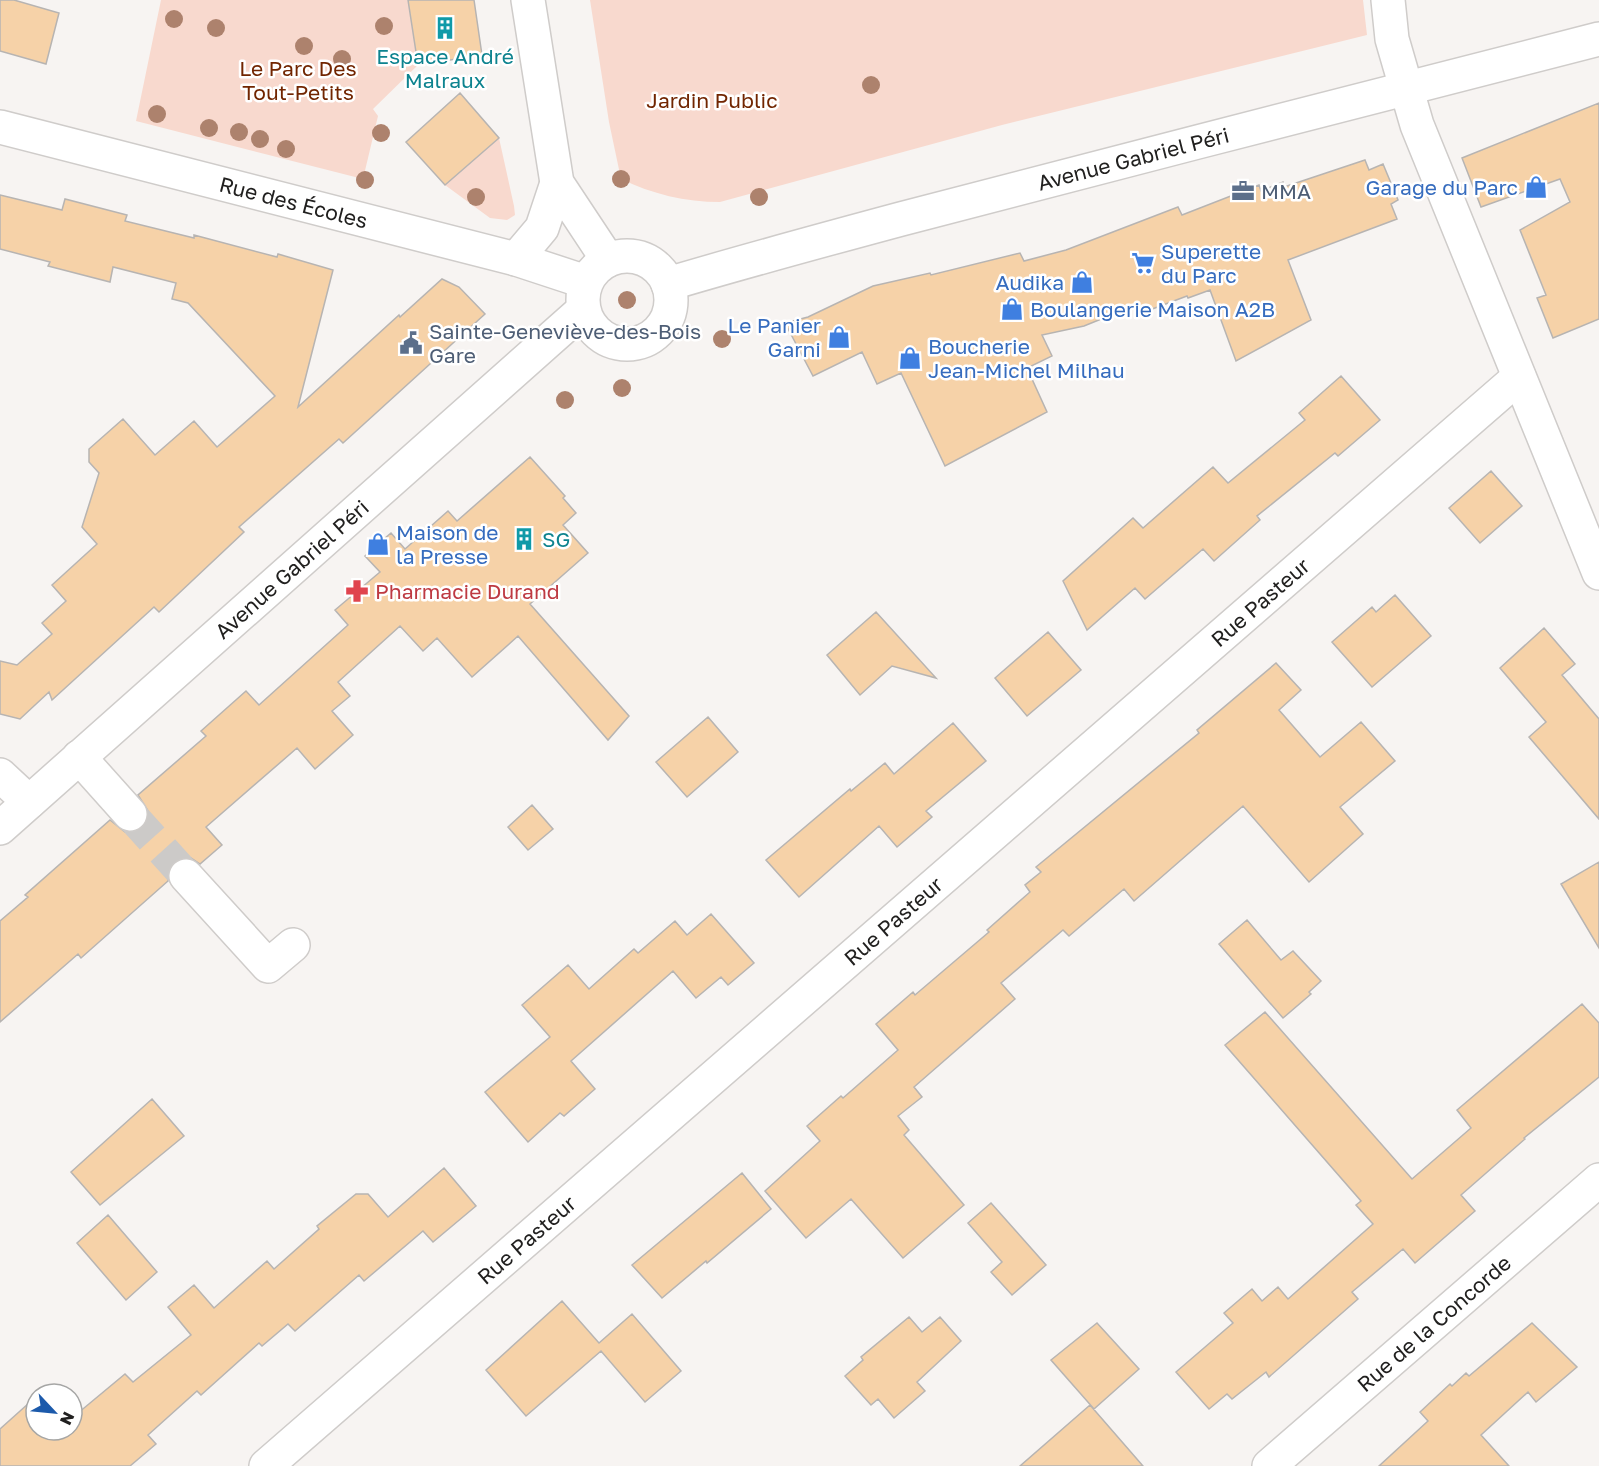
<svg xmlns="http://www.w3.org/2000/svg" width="1599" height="1466" viewBox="0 0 1599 1466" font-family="'Golos Text',sans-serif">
<rect width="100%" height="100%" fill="#f7f4f2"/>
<path fill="#f8d9ce" d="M161 0H408L418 65 373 109 378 116 363 179 136 121Z
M590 0H1363L1367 35 1002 125 720 202C685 202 652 194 621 179L609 122Z
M499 138 514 206 515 215 507 220 490 218 445 185Z"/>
<path fill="#f6d2a8" stroke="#b7b4b2" stroke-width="1.5" d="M0 0H14L59 13 46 64 0 51Z
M408 0H474L482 55 418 65Z
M460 93 499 138 445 185 406 142Z
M1599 103V319L1553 338 1537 298 1546 295 1520 230 1570 202 1560 179 1481 207 1462 158Z
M1365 160 1369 170 1383 164 1398 200 1391 204 1397 219 1288 260 1311 320 1236 361 1210 290 1188 298 1187 296 1139 314 1136 305 1084 326 1042 335 1052 356 1027 368 1047 412 945 466 901 373 877 384 862 352 813 376 785 323 808 317 873 286 930 273 931 275 1020 253 1024 261 1066 250 1178 207 1182 215 1259 185 1261 191 1283 182 1284 187Z
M0 195 62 210 65 199 127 215 125 221 194 238V235L277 257 278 254 333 270 298 407 399 315 400 317 442 279 459 287 485 314 343 443 339 439 239 527 244 532 159 612 154 607 52 700 49 692 20 719 0 714V661L17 665 52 634 42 623 66 601 52 585 97 544 82 527 99 473 89 462V449L123 419 155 455 194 421 217 447 275 396 188 303 172 299 176 283 113 267 110 282 48 266 50 262 0 249Z
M1341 376 1380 420 1338 456 1335 453 1257 516 1260 520 1214 561 1203 549 1145 599 1135 588 1087 630 1063 581 1133 518 1143 528 1213 467 1228 483 1305 420 1299 413Z
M530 457 565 496 563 498 576 513 563 525 588 553 530 604 629 716 608 740 518 636 472 677 437 638 423 651 400 626 338 682 350 696 332 711 353 735 315 769 297 748 206 827 222 845 200 864 191 858H181L174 862 168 871V881L81 958 78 954 0 1022V921L28 897 25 895 110 820 125 832H133L142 828 148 820V811L138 795 206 736 201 731 246 691 259 705 348 625 335 610 380 572 365 556 378 544 391 533 405 549 448 511 457 521Z
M1491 471 1522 506 1480 543 1449 508Z
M1395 595 1431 636 1372 687 1332 642 1372 607 1376 612Z
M876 612 936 678 892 666 860 695 827 655Z
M1544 628 1575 664 1562 675 1599 719V819L1529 737 1546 722 1500 668Z
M1048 632 1081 670 1027 716 995 678Z
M1276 663 1301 690 1279 710 1320 757 1361 722 1395 761 1340 807 1363 834 1309 882 1243 806 1134 901 1124 889 1069 936 1063 930 1001 983 1015 999 914 1087 922 1097 898 1116 909 1130 904 1135 964 1205 903 1258 851 1199 806 1238 765 1191 820 1141 807 1126 841 1096 843 1098 898 1050 876 1024 913 992 915 995 989 932 987 930 1030 892 1025 885 1041 872 1036 867 1199 733 1197 730Z
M708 717 738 752 687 797 656 762Z
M953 723 986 761 926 811 932 817 897 847 879 826 799 897 766 860 850 789 851 791 885 763 894 774Z
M532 805 553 829 528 850 508 827Z
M1599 862V948L1561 884Z
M711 914 754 963 728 985 721 977 696 998 673 971 571 1061 595 1089 564 1116 560 1113 528 1142 485 1092 550 1037 522 1005 568 965 589 989 634 949 638 953 675 921 687 935Z
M1247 920 1281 960 1293 951 1321 981 1309 992 1311 994 1283 1018 1219 944Z
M1582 1004 1599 1023V1077L1524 1138 1525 1139 1461 1195 1475 1211 1415 1263 1403 1249 1352 1292 1358 1299 1269 1377 1266 1372 1232 1399 1227 1394 1209 1409 1176 1372 1233 1323 1224 1313 1252 1289 1262 1301 1278 1287 1288 1299 1373 1224 1356 1205 1361 1201 1225 1045 1265 1012 1412 1179 1471 1128 1457 1110Z
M152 1099 184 1136 100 1205 71 1172Z
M444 1168 476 1206 433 1242 423 1231 364 1281 359 1275 295 1331 288 1324 262 1346 259 1343 201 1395 197 1391 148 1435 156 1444 130 1466H0V1429L29 1403 36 1411V1430H53L55 1432 57 1430H72V1418L125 1374 133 1382 191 1335 168 1307 194 1285 214 1308 267 1261 274 1269 319 1229 317 1226 356 1194H368L388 1217Z
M742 1173 771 1209 707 1263 706 1261 662 1298 632 1265Z
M991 1203 1046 1265 1012 1295 991 1272 1002 1262 968 1223Z
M108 1215 157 1272 126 1300 77 1243Z
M562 1301 599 1343 632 1314 681 1371 645 1402 601 1351 526 1416 486 1370Z
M909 1317 922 1332 940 1317 961 1341 917 1382 925 1391 894 1418 878 1399 871 1405 845 1376 863 1360 861 1357Z
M1097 1323 1139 1369 1094 1409 1051 1360Z
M1532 1323 1577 1367 1536 1402 1528 1392 1481 1435 1509 1466H1379L1428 1421 1420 1412 1450 1384 1452 1386 1466 1373 1469 1376Z
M1090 1405 1143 1466H1020Z"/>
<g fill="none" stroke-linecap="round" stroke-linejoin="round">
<path stroke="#cccac8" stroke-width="33" stroke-dasharray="33 16" stroke-linecap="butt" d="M130 814 186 876"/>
<g stroke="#cfccca" stroke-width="36">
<g id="minor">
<path d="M528 0 557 183 608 260"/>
<path d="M1388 0 1392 39 1417 125 1599 573"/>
<path id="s1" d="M0 127 516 259 586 282"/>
<circle cx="627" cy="300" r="44"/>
<path d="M516 259 542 228 557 183"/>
<path id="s2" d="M668 284C745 261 823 240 901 219 1133 157 1367 100 1599 39"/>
<path d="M79 757 130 814"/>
<path d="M0 775 29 802"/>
<path id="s3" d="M0 828 583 310"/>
<path d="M186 876 268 966 293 945"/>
<path id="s4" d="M266 1466 1519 377"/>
<path id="s5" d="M1269 1466 1599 1180"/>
</g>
</g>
<use href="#minor" stroke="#fff" stroke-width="33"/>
</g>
<g fill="#ad826d">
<circle cx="174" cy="19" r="9"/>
<circle cx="384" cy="26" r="9"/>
<circle cx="216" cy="28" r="9"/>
<circle cx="304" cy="46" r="9"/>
<circle cx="342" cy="59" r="9"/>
<circle cx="871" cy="85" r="9"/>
<circle cx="157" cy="114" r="9"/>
<circle cx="209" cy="128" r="9"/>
<circle cx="239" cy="132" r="9"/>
<circle cx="381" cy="133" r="9"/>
<circle cx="260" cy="139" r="9"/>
<circle cx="286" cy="149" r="9"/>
<circle cx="621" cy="179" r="9"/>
<circle cx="365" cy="180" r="9"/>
<circle cx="476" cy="197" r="9"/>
<circle cx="759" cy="197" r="9"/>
<circle cx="627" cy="300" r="9"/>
<circle cx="722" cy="339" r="9"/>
<circle cx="622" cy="388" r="9"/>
<circle cx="565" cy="400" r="9"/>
</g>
<defs>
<g id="building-bare" transform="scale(1.8)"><path d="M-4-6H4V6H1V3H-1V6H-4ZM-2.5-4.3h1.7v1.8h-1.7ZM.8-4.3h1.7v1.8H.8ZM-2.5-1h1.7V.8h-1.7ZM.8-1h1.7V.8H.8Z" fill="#0f9aa8" stroke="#fff" stroke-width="2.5" paint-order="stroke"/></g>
<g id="shop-bare" transform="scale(1.8)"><path d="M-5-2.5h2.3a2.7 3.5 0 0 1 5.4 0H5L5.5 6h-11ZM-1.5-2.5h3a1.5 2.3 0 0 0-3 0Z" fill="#3f7fe0" stroke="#fff" stroke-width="2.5" paint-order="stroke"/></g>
<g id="office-bare" transform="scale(1.8)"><path d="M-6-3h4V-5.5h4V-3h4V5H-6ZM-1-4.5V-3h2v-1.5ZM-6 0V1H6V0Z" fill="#5c6f8a" stroke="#fff" stroke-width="2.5" paint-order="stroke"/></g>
<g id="supermarket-bare" transform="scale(1.8)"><path d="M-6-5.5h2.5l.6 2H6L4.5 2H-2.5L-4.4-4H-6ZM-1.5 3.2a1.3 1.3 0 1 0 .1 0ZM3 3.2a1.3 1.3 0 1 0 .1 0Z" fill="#3f7fe0" stroke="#fff" stroke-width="2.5" paint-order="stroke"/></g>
<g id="civic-bare" transform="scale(1.8)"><path d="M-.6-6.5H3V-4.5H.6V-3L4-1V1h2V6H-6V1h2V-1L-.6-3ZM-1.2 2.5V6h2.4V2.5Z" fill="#5c6f8a" stroke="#fff" stroke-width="2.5" paint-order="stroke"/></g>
<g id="pharmacy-bare" transform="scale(1.8)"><path d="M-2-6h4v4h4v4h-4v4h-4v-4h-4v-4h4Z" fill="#e0444e" stroke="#fff" stroke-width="2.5" paint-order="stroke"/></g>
</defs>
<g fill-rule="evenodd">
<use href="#building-bare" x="445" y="28"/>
<use href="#shop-bare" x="1536" y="187"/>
<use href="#office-bare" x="1243" y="191"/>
<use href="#supermarket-bare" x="1143" y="263"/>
<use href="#shop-bare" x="1082" y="282"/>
<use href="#shop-bare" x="1012" y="309"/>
<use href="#shop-bare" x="839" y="337"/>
<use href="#civic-bare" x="411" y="343"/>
<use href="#shop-bare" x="910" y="358"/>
<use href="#building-bare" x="524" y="539"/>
<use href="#shop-bare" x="378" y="544"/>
<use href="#pharmacy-bare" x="357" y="591"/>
</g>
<g text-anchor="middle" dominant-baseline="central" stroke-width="5" stroke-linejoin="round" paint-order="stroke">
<g font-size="21" fill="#0d838f" stroke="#fff">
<text x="445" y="56">Espace André<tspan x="445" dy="24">Malraux</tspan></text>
<text x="542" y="539" text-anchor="start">SG</text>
</g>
<g font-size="21" fill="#712500" stroke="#fff">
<text x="298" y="68">Le Parc Des<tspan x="298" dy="24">Tout-Petits</tspan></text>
<text x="712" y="100">Jardin Public</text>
</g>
<g font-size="21" fill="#21201f" stroke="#fff">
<text stroke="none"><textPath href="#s2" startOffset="482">Avenue Gabriel Péri</textPath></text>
<text stroke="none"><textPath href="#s1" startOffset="303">Rue des Écoles</textPath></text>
<text stroke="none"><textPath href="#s3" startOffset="390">Avenue Gabriel Péri</textPath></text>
<text stroke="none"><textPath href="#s4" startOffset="1317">Rue Pasteur</textPath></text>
<text stroke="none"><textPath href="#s4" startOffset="831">Rue Pasteur</textPath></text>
<text stroke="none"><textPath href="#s4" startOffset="345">Rue Pasteur</textPath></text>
<text stroke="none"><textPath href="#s5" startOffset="218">Rue de la Concorde</textPath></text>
</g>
<g font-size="21" fill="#366cbe" stroke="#fff" text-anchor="start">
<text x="1518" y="187" text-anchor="end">Garage du Parc</text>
<text x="1161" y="251">Superette<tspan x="1161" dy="24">du Parc</tspan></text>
<text x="1064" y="282" text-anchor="end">Audika</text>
<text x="1030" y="309">Boulangerie Maison A2B</text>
<text x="821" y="325" text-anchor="end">Le Panier<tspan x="821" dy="24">Garni</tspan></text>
<text x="928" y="346">Boucherie<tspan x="928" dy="24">Jean-Michel Milhau</tspan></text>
<text x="396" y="532">Maison de<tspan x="396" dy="24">la Presse</tspan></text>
</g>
<g font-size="21" fill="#4e5e75" stroke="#fff" text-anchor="start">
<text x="1261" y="191">MMA</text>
<text x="429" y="331">Sainte-Geneviève-des-Bois<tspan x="429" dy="24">Gare</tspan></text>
</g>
<g font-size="21" fill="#be3a42" stroke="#fff" text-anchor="start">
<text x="375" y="591">Pharmacie Durand</text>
</g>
</g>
<g transform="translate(54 1412) rotate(116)"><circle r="28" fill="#ffffff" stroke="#a6a6a5" stroke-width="1.5"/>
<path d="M0-4.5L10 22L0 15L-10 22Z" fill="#1c5aab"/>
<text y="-9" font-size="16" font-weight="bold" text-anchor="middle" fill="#21201f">N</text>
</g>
</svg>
